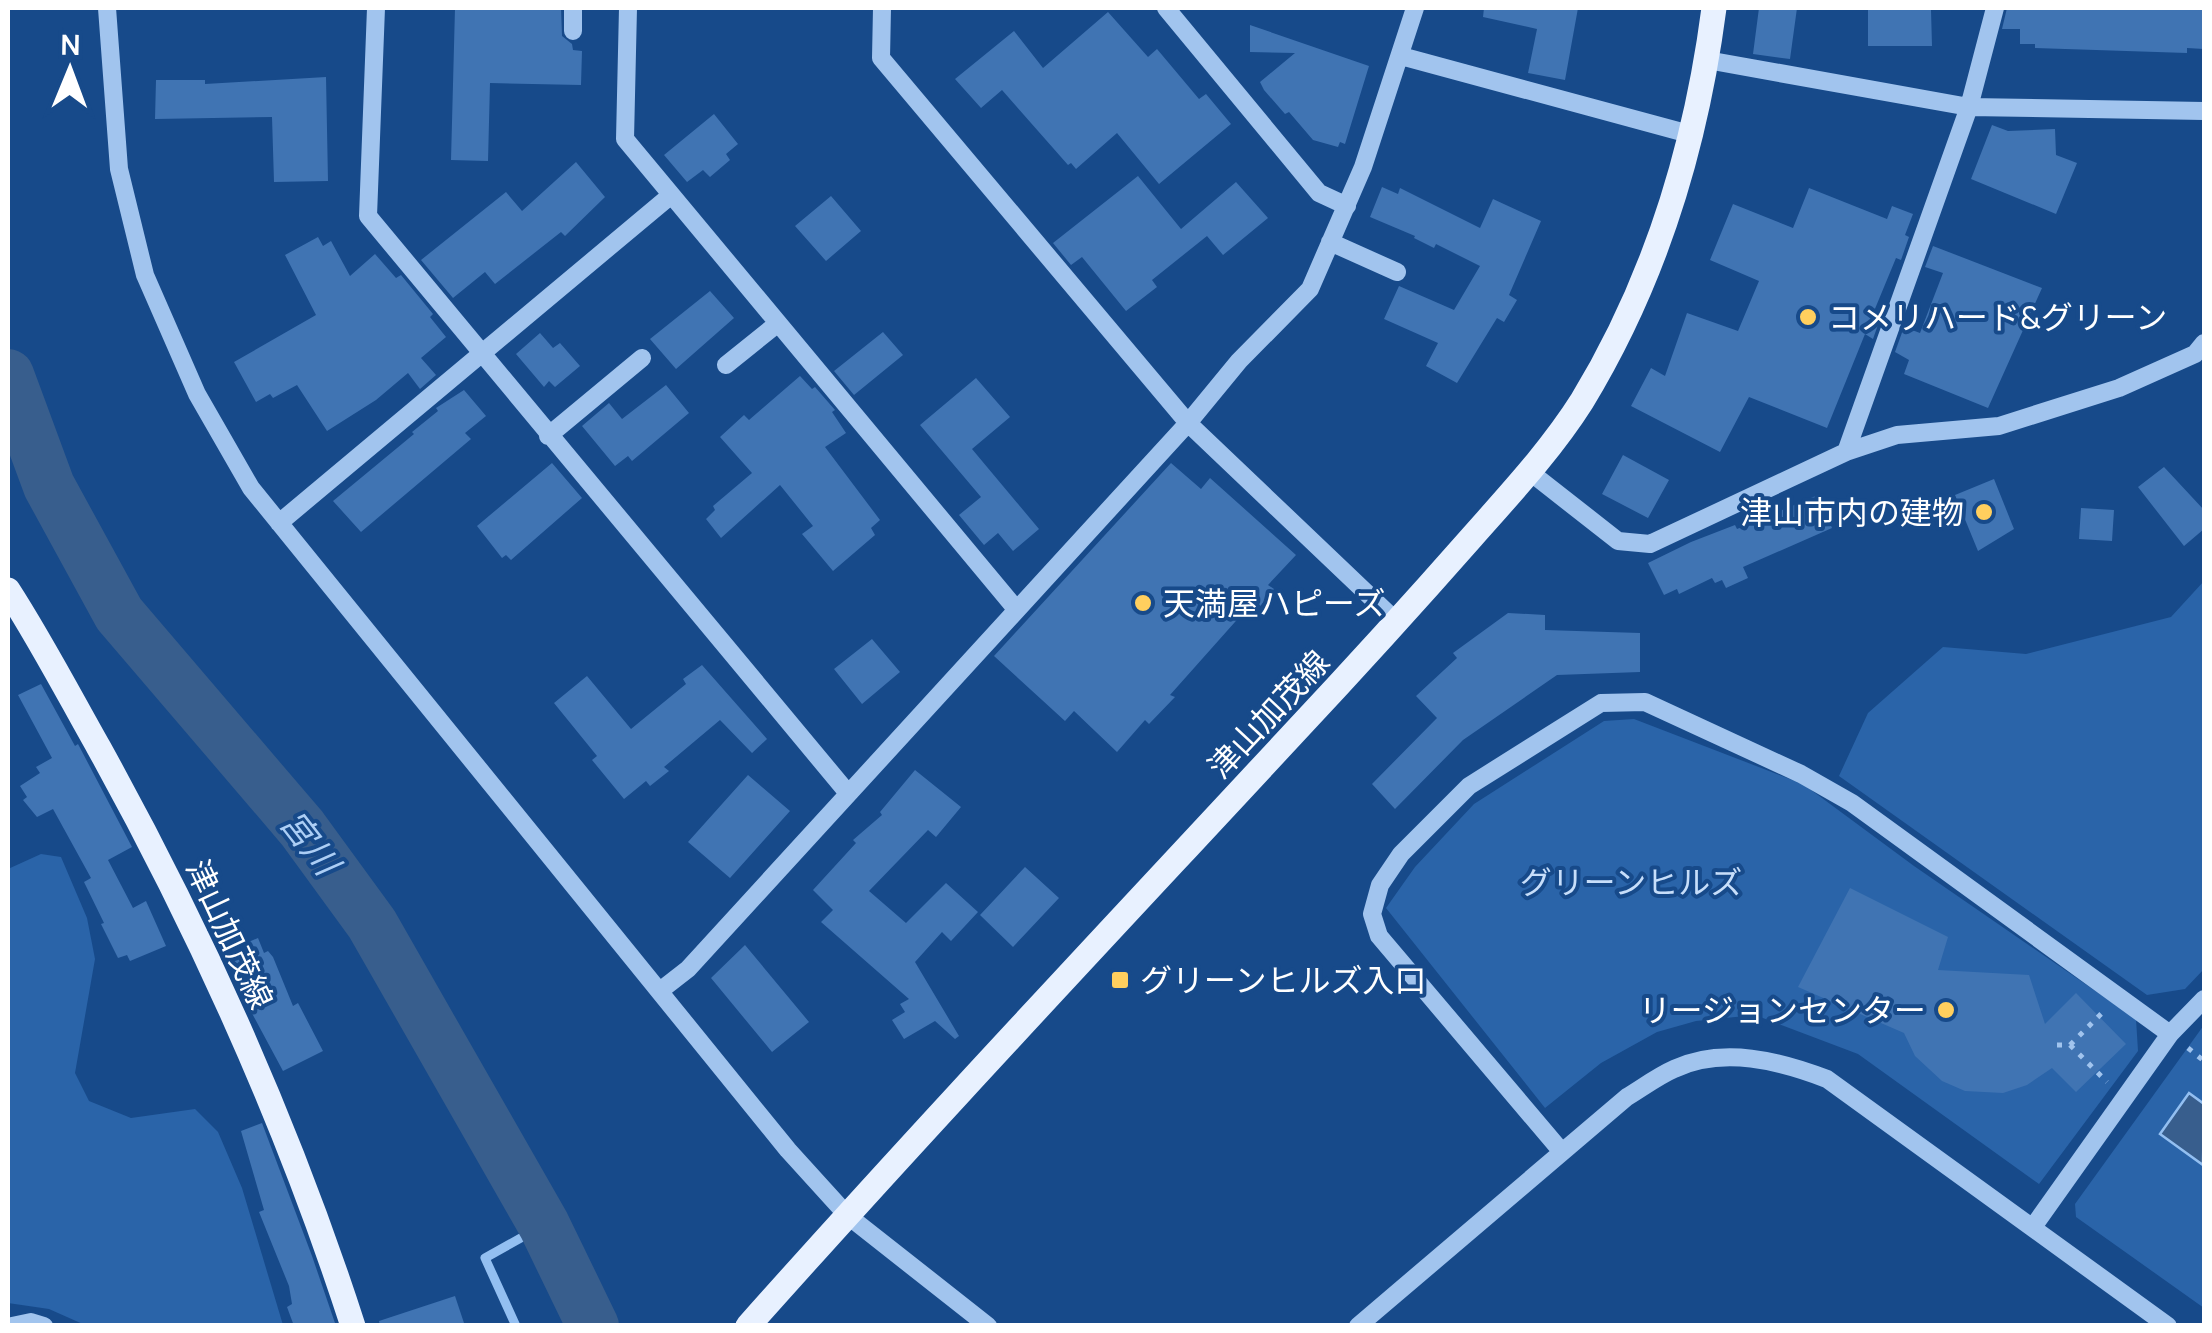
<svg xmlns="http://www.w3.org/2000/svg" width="2212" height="1333" viewBox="0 0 2212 1333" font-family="Manrope,'Noto Sans JP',sans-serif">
<rect width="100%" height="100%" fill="#174a8a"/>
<path fill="#2a64a9" d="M2204 581V969L2185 989 2147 995 1839 776 1868 713 1943 647 2026 654 2171 617Z
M1634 719 1803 784 1914 866 2136 1019 2138 1051 2039 1184 1858 1054 1755 1015 1696 1021 1657 1032 1601 1063 1545 1108 1386 908 1415 867 1474 804 1604 721Z
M41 854 61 857 87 918 95 959 75 1073 89 1101 131 1118 195 1109 218 1132 242 1188 283 1325H85L49 1309 8 1303V869Z
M2204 1025V1308L2076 1217 2075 1204Z"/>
<path fill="#385e8d" stroke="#93bff1" stroke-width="2.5" d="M2189 1093 2204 1104 2203 1165 2160 1134Z"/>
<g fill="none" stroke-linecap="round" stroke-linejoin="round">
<path stroke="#93bff1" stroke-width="9" d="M516 1326 485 1258 544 1225"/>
<path stroke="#385e8d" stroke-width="52" d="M8 375 49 486 119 614 302 828 372 924 544 1225 593 1326"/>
</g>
<path fill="#4074b3" d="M455 8H561L562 36 572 44 573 50 582 51 581 85 490 83 488 161 451 160Z
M1484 8H1578L1565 80 1528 73 1537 29 1483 17Z
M1759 8H1797L1790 59 1753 54Z
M2007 8H2204V49L2187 48V53L2035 48V44H2020V29H2002Z
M1868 10H1931L1932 46H1868Z
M1108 12 1148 57 1157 49 1199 99 1206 94 1231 124 1159 184 1117 133 1076 169 1071 163 1068 165 1002 90 981 108 955 79 1014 31 1043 68Z
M1250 25 1369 66 1345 144 1340 142 1338 147 1313 140 1289 112 1285 114 1264 90 1260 82 1295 53 1250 52Z
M326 77 328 181 274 182 272 117 155 119 156 80H205V84Z
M714 114 738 144 726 154 730 160 710 177 703 170 687 182 664 155Z
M1992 125 2008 131 2055 129 2056 155 2077 163 2056 214 1971 179Z
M576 162 605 197 565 236 561 232 495 284 485 272 453 298 421 260 506 192 522 211Z
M1138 176 1181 229 1236 182 1268 218 1223 255 1207 236 1152 280 1157 287 1126 311 1082 257 1071 265 1053 243Z
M1382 187 1398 194 1400 188 1480 228 1493 199 1541 221 1509 295 1517 300 1504 322 1497 318 1457 383 1426 366 1438 343 1384 319 1399 286 1454 310 1480 266 1436 244 1434 248 1414 238 1415 236 1370 217Z
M1809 188 1887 219 1892 206 1913 214 1905 235 1909 237 1901 260 1896 258 1872 316 1880 319 1873 339 1865 334 1827 428 1749 397 1720 452 1631 406 1651 368 1665 376 1687 313 1738 331 1759 281 1710 260 1733 204 1793 228Z
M831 196 861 231 826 261 795 226Z
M318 237 323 246 331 241 350 276 375 254 396 278 401 275 433 314 430 317 446 337 421 358 436 375 420 389 408 373 376 400 327 431 297 385 273 398 270 394 256 402 234 362 316 315 285 255Z
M1933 246 2042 288 1988 408 1904 374 1909 360 1895 352 1904 327 1920 333 1943 273 1925 267Z
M710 291 734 318 676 369 650 339Z
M883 332 903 355 854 395 834 371Z
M540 333 553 348 560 343 580 366 555 387 549 381 544 387 516 354Z
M800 376 812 389 815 387 835 410 832 412 846 433 825 447 880 520 871 528 875 535 833 571 802 534 813 526 780 485 721 538 706 519 715 510 713 506 752 473 720 437 744 415 749 420Z
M976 378 1010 417 972 449 1039 529 1013 551 998 533 984 545 959 515 981 497 920 425Z
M666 385 689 413 632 461 628 456 615 466 582 426 609 403 622 419Z
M464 390 486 416 465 433 471 439 361 532 333 501 414 434 412 432 438 411 436 408Z
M1623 455 1669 480 1648 518 1602 494Z
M552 463 582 498 511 560 506 555 502 558 477 526Z
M1171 463 1201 489 1210 478 1296 555 1268 585 1274 589 1257 610 1251 604 1170 695 1175 697 1149 724 1145 720 1117 752 1074 711 1065 721 994 656Z
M2164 467 2204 510V529L2184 546 2138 487Z
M1994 479 2014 529 1978 551 1955 495Z
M1818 495 1832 528 1743 567 1748 578 1726 588 1722 580 1715 583 1712 578 1679 594 1677 589 1664 595 1648 563 1691 542 1735 525 1737 529Z
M2081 508 2114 510 2112 541 2079 539Z
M1508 613 1545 615V630L1640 633V672L1557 675 1463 740 1395 809 1372 784 1437 718 1416 696 1457 658 1453 653Z
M872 639 900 672 862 704 834 669Z
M702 665 767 739 752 753 720 720 664 767 669 771 650 786 646 781 624 799 592 760 597 756 554 703 587 676 631 729 686 684 683 679Z
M41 684 75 746 78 744 132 847 108 860 133 908 146 901 166 946 130 961 127 955 118 958 101 924 104 923 84 882 91 878 53 809 37 817 23 800 27 797 20 786 40 773 36 767 52 758 18 695Z
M915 770 961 807 936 837 928 830 869 891 906 923 946 883 978 912 951 941 942 932 915 962 959 1036 955 1039 935 1021 904 1039 892 1020 905 1012 900 1004 909 999 821 922 833 910 813 890 856 843 853 840 882 815 880 812Z
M748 775 790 811 730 878 688 842Z
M1025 867 1059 898 1013 947 980 915Z
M1850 888 1948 937 1938 970 2029 975 2045 1024 2076 993 2126 1044 2076 1092 2052 1068 2027 1085 2003 1093 1965 1091 1942 1081 1915 1056 1904 1033 1798 987Z
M258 938 264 953 268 951 273 957 293 1006 298 1003 323 1051 283 1071 247 1004 250 1002 228 951Z
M745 945 809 1022 772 1052 711 978Z
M262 1123 312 1256 336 1326H294L287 1307 292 1304 289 1286 259 1212 264 1210 241 1131Z
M455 1296 465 1326H380L379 1321Z"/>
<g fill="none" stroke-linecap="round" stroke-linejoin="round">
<path stroke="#a1c4ee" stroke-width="5" stroke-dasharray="5 8" stroke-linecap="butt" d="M2057 1045H2070L2107 1082
M2070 1045 2103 1012
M2188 1048 2204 1061"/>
<path stroke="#a1c4ee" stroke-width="18" d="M107 8 119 169 145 275 197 394 251 488 788 1150 847 1215 988 1326
M376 8 368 216 847 792
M628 8 625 139 1016 609
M882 8 881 58 1188 423 1397 622
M1166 8 1319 193 1347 206
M573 31V8
M1401 56 1693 135
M1707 60 1969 107 2204 111
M1330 242 1397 272
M726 365 777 324
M548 436 642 358
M1846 452 1969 107 1995 8
M1530 472 1618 541 1650 544 1846 452 1897 435 1999 426 2119 388 2195 354 2204 343
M279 523 670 196
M661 990 688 969 1188 423 1239 361 1310 289 1363 167 1415 8
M1562 1152 1379 936 1372 914 1380 885 1401 854 1469 786 1601 703 1645 702 1801 774 1852 803 2170 1034
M2033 1227 2170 1034 2204 999
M12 1326 31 1322 44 1326
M1358 1326 1627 1097C1642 1088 1658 1076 1674 1069 1723 1046 1780 1061 1827 1079L2168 1326"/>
<path stroke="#e8f1ff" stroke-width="25" d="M8 590C41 641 69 695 99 748 201 932 288 1125 353 1326
M748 1326C926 1126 1110 931 1292 735 1353 670 1413 604 1472 537 1510 494 1551 450 1582 401 1655 281 1696 146 1714 8"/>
</g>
<g fill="#ffcf5e" stroke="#174a8a" stroke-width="4">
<circle cx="1808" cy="317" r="10"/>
<circle cx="1984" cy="512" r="10"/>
<circle cx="1143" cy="603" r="10"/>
<rect x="1110" y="970" width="20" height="20" rx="5"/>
<circle cx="1946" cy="1010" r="10"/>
</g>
<g text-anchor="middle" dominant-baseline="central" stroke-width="8" stroke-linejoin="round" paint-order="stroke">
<g font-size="32" fill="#fff" stroke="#174a8a" text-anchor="start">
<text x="1828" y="317">コメリハード&amp;グリーン</text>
<text x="1964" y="512" text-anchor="end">津山市内の建物</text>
<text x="1163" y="603">天満屋ハピーズ</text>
<text x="1140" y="980">グリーンヒルズ入口</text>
<text x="1926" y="1010" text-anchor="end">リージョンセンター</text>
</g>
<g font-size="32" fill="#fff" stroke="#174a8a">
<text transform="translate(1268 714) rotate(-47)">津山加茂線</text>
<text transform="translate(230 934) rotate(65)">津山加茂線</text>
</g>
<g font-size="32" fill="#c7defa" stroke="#174a8a">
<text x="1631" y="882">グリーンヒルズ</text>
</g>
<g font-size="35" font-style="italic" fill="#accef5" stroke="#174a8a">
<text transform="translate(310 842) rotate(52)">宮川</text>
</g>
</g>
<rect width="2212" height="1333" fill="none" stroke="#ffffff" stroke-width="20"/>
<g transform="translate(70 70) rotate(1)" stroke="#174a8a" stroke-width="8" paint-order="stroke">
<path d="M0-8L18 38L0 25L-18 38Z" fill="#ffffff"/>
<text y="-15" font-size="28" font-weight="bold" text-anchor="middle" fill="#ffffff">N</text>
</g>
</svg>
